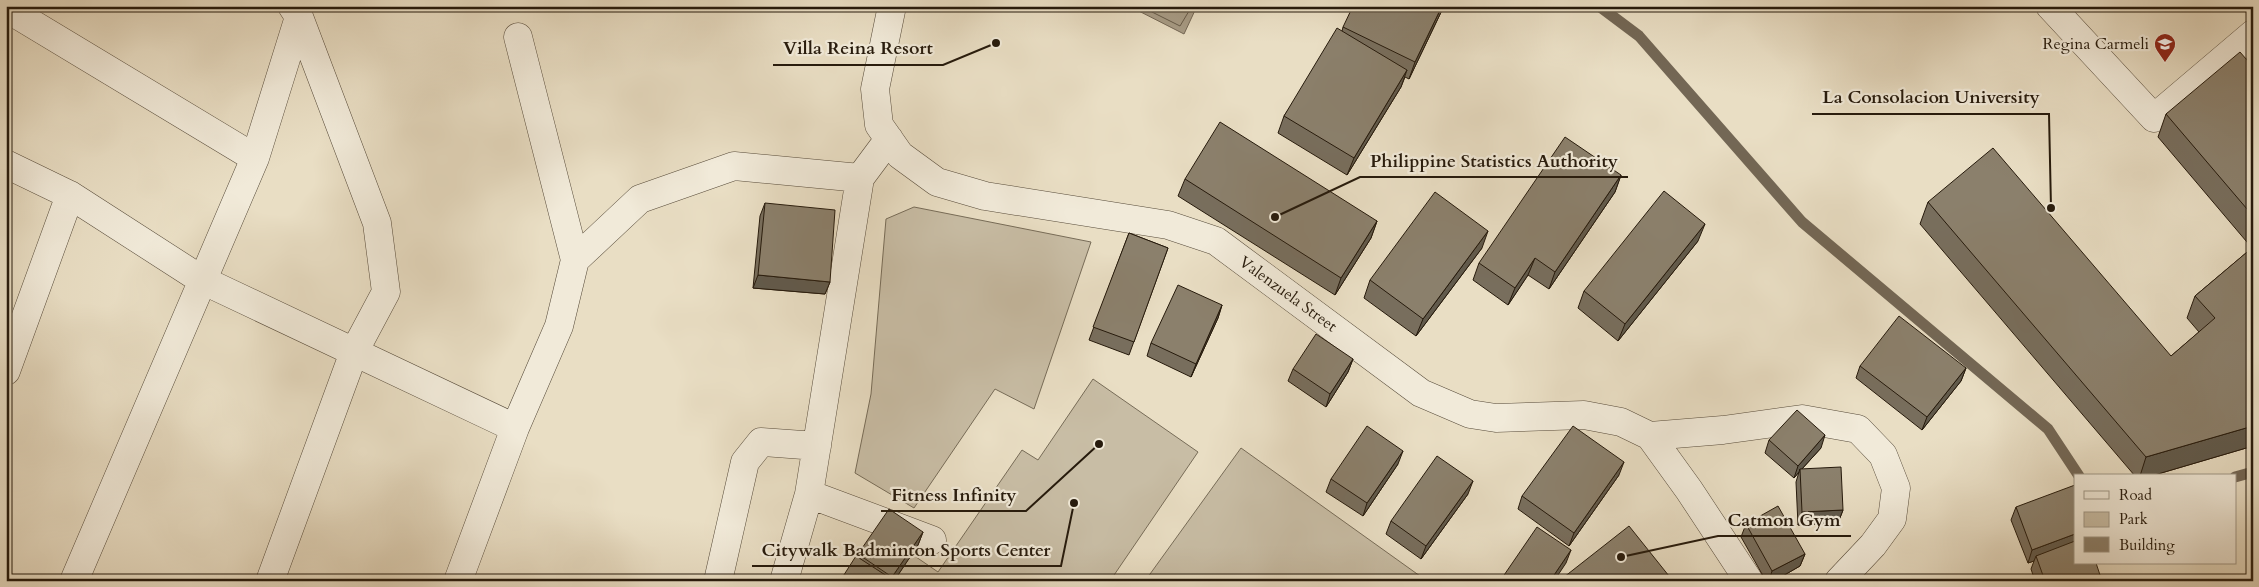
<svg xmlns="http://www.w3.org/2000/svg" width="2259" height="587" viewBox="0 0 2259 587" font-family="Cardo,serif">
<rect width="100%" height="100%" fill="#e9dec4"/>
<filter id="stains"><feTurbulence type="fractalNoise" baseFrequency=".004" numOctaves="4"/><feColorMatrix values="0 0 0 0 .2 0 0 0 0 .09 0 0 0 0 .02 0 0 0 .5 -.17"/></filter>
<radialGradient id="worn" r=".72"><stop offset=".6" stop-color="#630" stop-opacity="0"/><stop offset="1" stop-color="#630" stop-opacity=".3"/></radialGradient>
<path fill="#c8bda5" stroke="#776c58" d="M914 207 1091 242 1034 409 995 389 914 508 855 473 871 394 886 219Z
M1093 379 1198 452 1110 581H876L900 546 938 572 1022 450 1038 460Z
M1241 448 1427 581H1145Z"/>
<path fill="#a79b85" stroke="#736755" d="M1129 6H1197L1184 34Z"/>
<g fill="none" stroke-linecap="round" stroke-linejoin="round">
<path stroke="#665a48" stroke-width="1" d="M1140 6 1180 26 1192 6"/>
<path stroke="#736755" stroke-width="11" d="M1599 6 1639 36 1802 222 2048 429 2079 476
M2235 477 2253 472"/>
<g stroke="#574b3a" stroke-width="29">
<path id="minor" d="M892 6 875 89 879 125 900 155 937 182 985 196 1168 225 1216 241 1421 393 1470 414 1496 418 1584 415 1621 422 1650 436 1689 490 1749 581
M2050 6 2154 118 2253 34
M6 8 255 158
M518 37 575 260
M6 164 70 195 202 280 515 428
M6 371 70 195
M1650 436 1723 430 1802 419 1858 429 1883 455 1896 488 1892 519 1873 545 1839 581
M809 494 932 540
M74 581 255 158 299 17
M270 581 354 352 386 292 377 223 299 17 292 6
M458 581 515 428 559 326 575 260 640 199 734 166 860 178 889 139
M718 581 745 462 761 442 817 446
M784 581 809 494 860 178"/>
</g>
<use href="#minor" stroke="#f1ead9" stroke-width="28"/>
</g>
<path fill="#786e5d" stroke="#261a0c" d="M1444 6 1409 79 1405 77 1401 87 1347 175 1278 133 1284 116 1342 31 1343 27Z
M2253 67V446L2151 476H2135L1920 224 1928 202 2171 356 2199 332 2187 318 2195 296 2252 248 2158 137 2166 114Z
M1621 175 1615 192 1549 289 1528 275 1508 305 1473 280 1479 263Z
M1185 179 1377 221 1371 238 1335 295 1178 196Z
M765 203 830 282 825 294 753 288 760 216Z
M1129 233 1168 248 1129 355 1089 340Z
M1698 241 1618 341 1578 308 1584 291Z
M1482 248 1416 336 1364 298 1370 280Z
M1222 305 1218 318 1191 377 1147 356 1151 343Z
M1353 359 1348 372 1326 407 1288 381 1293 369Z
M1860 366 1966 368 1961 381 1922 430 1856 378Z
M1769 440 1821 448 1802 469 1843 510 1838 523 1798 525 1796 482 1799 472 1794 478 1765 453Z
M1398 464 1363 516 1326 492 1331 479Z
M1619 475 1569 546 1518 509 1522 496Z
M1468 494 1421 559 1386 534 1391 521Z
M2016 507 2075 563 2102 581H2035L2031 569 2034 561 2028 563 2011 520Z
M1746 524 1805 554 1800 566 1774 581H1766L1741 537Z
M923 532 918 545 894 581 857 557 858 554Z"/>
<path fill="#615a4c" stroke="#261a0c" d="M1442 6H1444L1409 79 1415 62Z
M1407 70 1401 87 1347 175 1354 158Z
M1621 175 1615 192 1549 289 1555 272Z
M1377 221 1371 238 1335 295 1341 278Z
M1705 224 1698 241 1618 341 1625 324Z
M1488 231 1482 248 1416 336 1423 319Z
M1535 258 1528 275 1508 305 1515 288Z
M758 275 830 282 825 294 753 288Z
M1222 305 1218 318 1191 377 1196 364Z
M1353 359 1348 372 1326 407 1330 394Z
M1966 368 1961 381 1922 430 1927 417Z
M2253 426V446L2151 476H2140L2146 457Z
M1825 435 1821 448 1800 471V469L1799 472 1794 478 1798 466Z
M1403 451 1398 464 1363 516 1367 503Z
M1624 462 1619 475 1569 546 1574 533Z
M1473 481 1468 494 1421 559 1426 546Z
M1843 510 1838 523 1798 525 1802 512Z
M923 532 918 545 894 581H891L892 577Z
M2075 534V546L2036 556 2034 561 2028 563 2032 550Z
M1571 550 1566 563 1554 581H1550Z
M1805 554 1800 566 1774 581H1769L1772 571Z"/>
<path fill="#8b806c" stroke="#261a0c" d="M1353 6H1442L1415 62 1343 27Z
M1337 28 1407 70 1354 158 1284 116Z
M2240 52 2253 67V216L2166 114Z
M1220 122 1377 221 1341 278 1185 179Z
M1565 137 1621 175 1555 272 1535 258 1515 288 1479 263Z
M1993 148 2171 356 2215 318 2195 296 2253 247V426L2146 457 1928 202Z
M1664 191 1705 224 1625 324 1584 291Z
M1435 192 1488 231 1423 319 1370 280Z
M765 203 835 210 830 282 758 275Z
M1129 233 1168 248 1134 342 1093 327Z
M1178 285 1222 305 1196 364 1151 343Z
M1899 316 1966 368 1927 417 1860 366Z
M1316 334 1353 359 1330 394 1293 369Z
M1797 410 1825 435 1798 466 1769 440Z
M1367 426 1403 451 1367 503 1331 479Z
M1573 426 1624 462 1574 533 1522 496Z
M1437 456 1473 481 1426 546 1391 521Z
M1841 467 1843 510 1802 512 1800 469Z
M2075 485V534L2032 550 2016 507Z
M1778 506 1805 554 1772 571 1746 524Z
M889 509 923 532 892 577 858 554Z
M1629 526 1673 581H1559Z
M1537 527 1571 550 1550 581H1500Z
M2075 541V563H2096L2102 581H2045L2036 556Z
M856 556 893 580 892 581H840Z"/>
<defs>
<g id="university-pin" transform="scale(1.125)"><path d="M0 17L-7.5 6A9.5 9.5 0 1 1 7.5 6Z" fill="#8f2418" stroke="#f1ead9"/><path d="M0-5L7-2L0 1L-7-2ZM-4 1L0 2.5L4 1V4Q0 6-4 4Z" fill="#fff"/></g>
</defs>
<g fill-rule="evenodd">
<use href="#university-pin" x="2165" y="44"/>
</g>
<g text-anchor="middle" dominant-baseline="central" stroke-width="4.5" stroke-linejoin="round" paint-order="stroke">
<g font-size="16" fill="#261a0c" stroke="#f1ead9" text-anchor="end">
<text x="2149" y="44">Regina Carmeli</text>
</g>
<g font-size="16" fill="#261a0c" stroke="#f1ead9">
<text transform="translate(1288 294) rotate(36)">Valenzuela Street</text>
</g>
</g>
<path fill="none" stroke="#261a0c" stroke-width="2" d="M996 43L943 65H773M2051 208L2049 114H1812M1275 217L1360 177H1628M1099 444L1026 511H881M1621 557L1718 536H1851M1074 503L1061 566H752"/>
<g fill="#261a0c" stroke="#f1ead9" stroke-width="2">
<circle cx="996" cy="43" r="5"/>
<circle cx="2051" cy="208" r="5"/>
<circle cx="1275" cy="217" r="5"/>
<circle cx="1099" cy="444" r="5"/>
<circle cx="1621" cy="557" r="5"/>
<circle cx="1074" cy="503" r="5"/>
</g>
<g font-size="18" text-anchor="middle" font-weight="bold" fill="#261a0c" stroke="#f1ead9" stroke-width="4.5" stroke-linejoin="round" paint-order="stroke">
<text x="858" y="54">Villa Reina Resort</text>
<text x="1931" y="103">La Consolacion University</text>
<text x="1494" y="167">Philippine Statistics Authority</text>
<text x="954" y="501">Fitness Infinity</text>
<text x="1784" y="526">Catmon Gym</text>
<text x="906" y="556">Citywalk Badminton Sports Center</text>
</g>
<rect width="2259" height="587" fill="none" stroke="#e9dec4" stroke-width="25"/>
<rect x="8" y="8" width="2244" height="572" fill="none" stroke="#261a0c" stroke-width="2.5"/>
<rect x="12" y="12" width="2234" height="562" fill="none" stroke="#261a0c"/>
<rect x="2074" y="474" width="162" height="90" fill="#f1ead9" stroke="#a09787"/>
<rect x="2084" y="491" width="25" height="8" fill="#f1ead9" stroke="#a09787"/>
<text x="2119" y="500" font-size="15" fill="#261a0c">Road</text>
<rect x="2084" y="512" width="25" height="15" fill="#c8bda5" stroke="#a09787"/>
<text x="2119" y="524" font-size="15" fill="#261a0c">Park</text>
<rect x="2084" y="537" width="25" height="15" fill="#8b806c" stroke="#a09787"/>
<text x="2119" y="550" font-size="15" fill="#261a0c">Building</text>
<rect width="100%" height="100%" filter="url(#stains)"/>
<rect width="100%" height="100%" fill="url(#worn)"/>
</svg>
